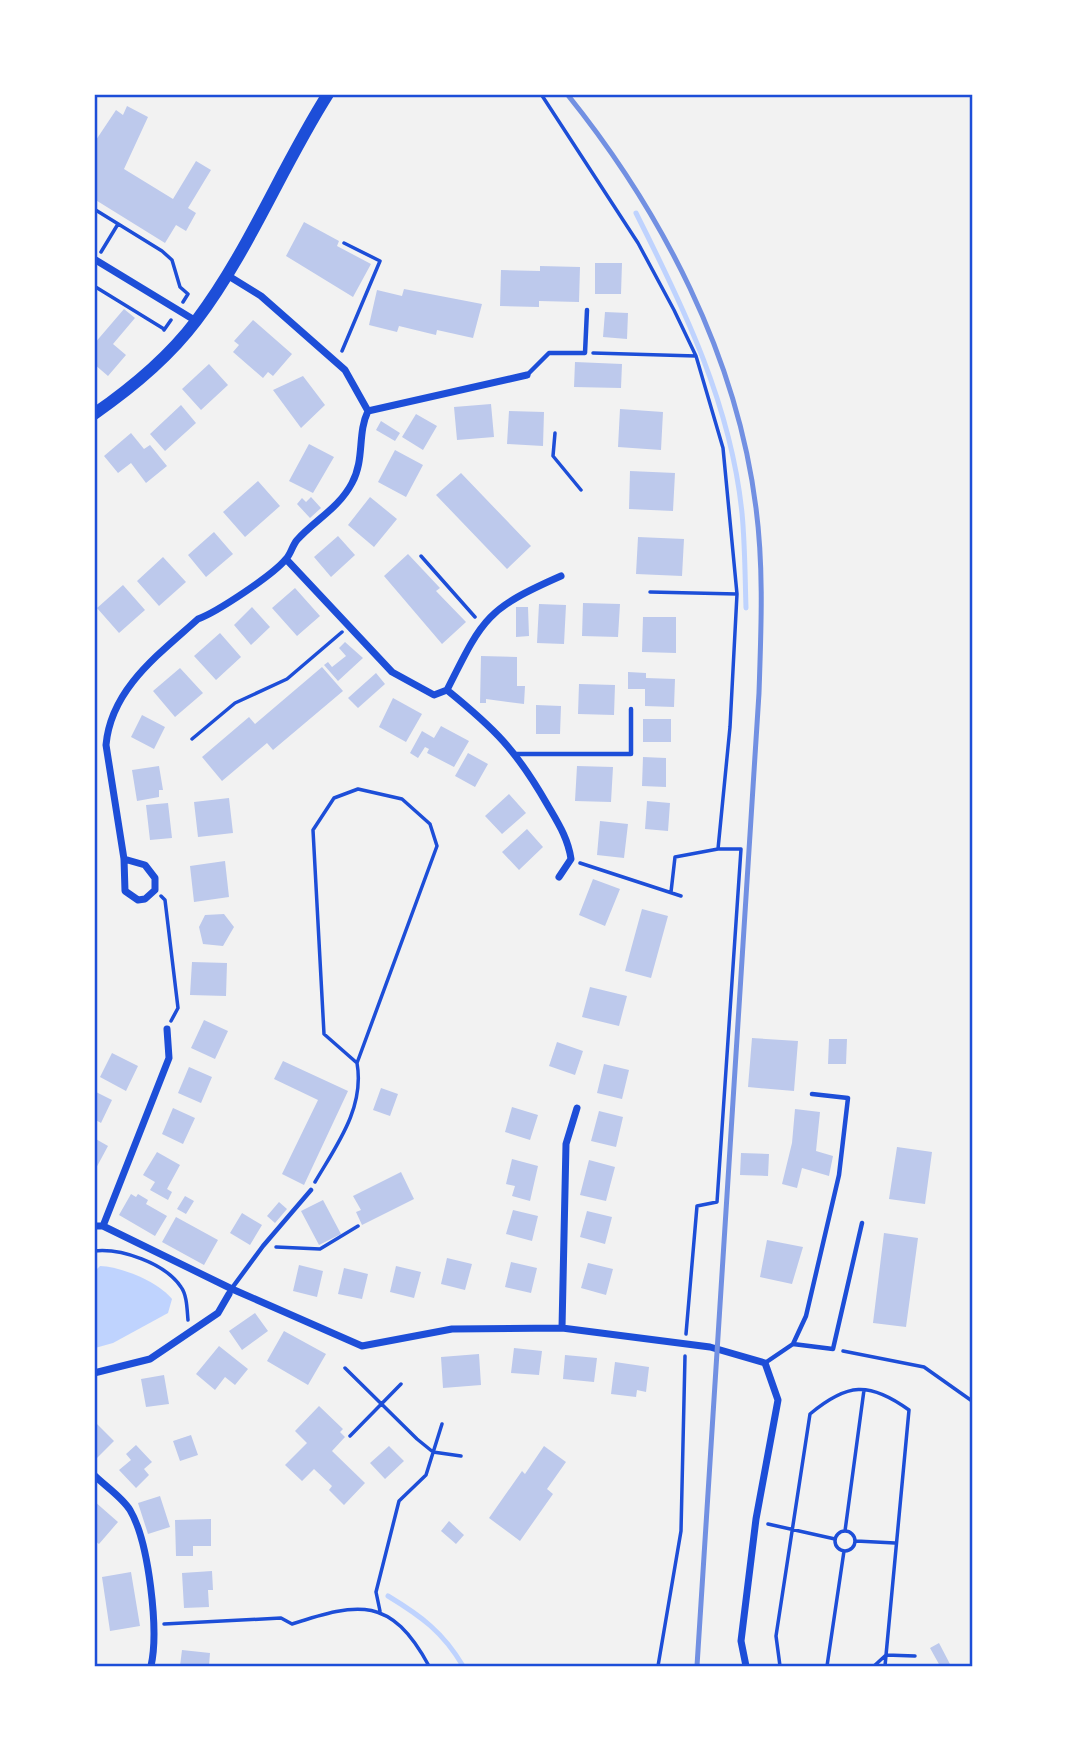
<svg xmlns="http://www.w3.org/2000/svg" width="1067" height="1761" viewBox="0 0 1067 1761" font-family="'Open Sans',sans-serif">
<rect width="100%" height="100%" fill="#f2f2f2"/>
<path fill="#bfd3fe" d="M100 1266C123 1267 158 1282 172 1299L168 1313 113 1343 95 1348V1271Z"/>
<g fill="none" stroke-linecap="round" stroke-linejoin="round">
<path stroke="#bfd3fe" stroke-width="5" d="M636 213C684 308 731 405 742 513 745 544 745 577 746 608
M388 1596C421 1616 443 1632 463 1666"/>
</g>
<path fill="#bdc9ec" d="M127 106 148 117 124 169 173 199 196 161 211 170 188 208 196 213 186 231 176 225 165 243 94 199V143L116 110 123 115Z
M304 222 339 241 337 246 371 264 353 297 286 256Z
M595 263H622L621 294H595Z
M540 266 580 267 579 302 539 301V307L500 306 501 270 540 271Z
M404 289 482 304 473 338 437 330 436 335 399 326 397 332 369 325 377 290 402 296Z
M124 309 135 318 113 344 126 355 108 376 94 364V344Z
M605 312 628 313 627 339 603 337Z
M253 320 292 354 273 376 268 372 263 378 233 352 239 345 234 341Z
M575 362 622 364 621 388 574 387Z
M209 364 228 385 201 410 182 389Z
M303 376 325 405 301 428 273 390Z
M491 404 494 437 457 440 454 407Z
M181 405 196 423 165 451 150 434Z
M620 409 663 412 661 450 618 447Z
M509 411 544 412 543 446 507 444Z
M416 414 437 426 423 450 402 437Z
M381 421 400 433 395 441 376 430Z
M131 433 144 449 150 445 167 466 146 483 131 463 118 473 104 456Z
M309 444 334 457 313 493 289 481Z
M395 450 423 465 406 497 378 482Z
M630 471 675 473 673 511 629 509Z
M461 473 531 546 507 569 436 495Z
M258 481 280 506 245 537 223 512Z
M311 497 321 508 310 518 297 504 302 498 306 502Z
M370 497 397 519 374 547 348 525Z
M214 532 233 554 206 577 188 555Z
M338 536 355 555 331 577 314 557Z
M638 537 684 539 682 576 636 574Z
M408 554 440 588 436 591 466 622 442 644 384 576Z
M163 557 186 582 159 606 137 581Z
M123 585 145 610 119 633 97 608Z
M295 588 320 616 297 636 272 608Z
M583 603 620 604 618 637 582 636Z
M539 604 566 605 564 644 537 643Z
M252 607 270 627 251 645 234 625Z
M516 607H528L529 636 516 637Z
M643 617H676V653L642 652Z
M220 633 241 657 216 680 194 656Z
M345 642 363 658 338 681 324 665 328 662 332 667 346 656 339 648Z
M481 656 517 657V686H525L524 704 486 699V703H480Z
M322 667 343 691 273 750 267 743 222 781 202 757 249 717 255 724Z
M180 668 203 693 175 717 153 691Z
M628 672 646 673V678L675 679 674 707 645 706V689H628Z
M376 673 385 684 358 708 348 698Z
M579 684 615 685 614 715 578 714Z
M393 698 422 714 406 742 379 727Z
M536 705 561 706 560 734H536Z
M142 715 165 727 154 749 131 737Z
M643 719H671V742H643Z
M441 726 469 741 454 767 427 753 429 749 425 747 418 758 410 753 422 731 434 738Z
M468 753 488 764 475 787 455 776Z
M643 757 666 758V787L642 786Z
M159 766 163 790H159V797L137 801 132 770Z
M577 766 613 767 611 802 575 801Z
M509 794 526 813 502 834 485 816Z
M229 798 233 833 198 837 194 802Z
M647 801 670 803 668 831 645 829Z
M168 803 172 838 150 840 146 805Z
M600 821 628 824 624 858 597 855Z
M527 829 543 847 519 870 502 852Z
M225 861 229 897 194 902 190 866Z
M593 879 620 889 605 926 579 915Z
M642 909 668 916 651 978 625 971Z
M224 914 234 927 223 946 203 944 199 927 205 915Z
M192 962 227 963 226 996 190 995Z
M590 987 627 996 619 1026 582 1017Z
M204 1020 228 1031 215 1059 191 1048Z
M752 1038 798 1041 794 1091 748 1087Z
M829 1039H847L846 1064H828Z
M557 1042 583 1051 575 1075 549 1066Z
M112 1053 138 1066 126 1091 100 1077Z
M283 1061 348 1091 304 1185 282 1174 318 1100 274 1079Z
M604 1064 629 1070 622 1099 597 1093Z
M189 1067 212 1077 201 1103 178 1093Z
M381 1088 398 1094 390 1116 373 1110Z
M96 1092 112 1100 101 1123 94 1119Z
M512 1107 538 1115 530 1140 505 1132Z
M173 1108 195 1118 183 1144 162 1134Z
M795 1109 820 1112 816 1151 833 1156 829 1176 802 1168 797 1188 782 1184 792 1143Z
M599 1111 623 1117 616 1147 591 1141Z
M94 1138 108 1146 94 1172Z
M897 1147 932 1152 925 1204 889 1199Z
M157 1152 180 1165 167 1189 172 1192 168 1200 150 1190 155 1182 143 1175Z
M741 1153 769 1154 768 1176 740 1175Z
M512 1159 538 1166 530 1201 512 1196 515 1186 506 1184Z
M589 1160 615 1167 606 1201 580 1195Z
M401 1172 414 1199 362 1225 356 1212 361 1210 353 1196Z
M131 1194 136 1197 138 1194 148 1200 146 1204 167 1216 155 1236 119 1215Z
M185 1196 194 1201 186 1214 177 1209Z
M323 1200 341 1234 319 1245 301 1211Z
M279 1202 287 1209 275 1223 267 1216Z
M513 1210 538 1216 532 1241 506 1234Z
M587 1211 612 1217 605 1244 580 1237Z
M242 1213 262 1225 250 1245 230 1233Z
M176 1217 218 1240 204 1265 162 1242Z
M884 1233 918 1238 906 1327 873 1323Z
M767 1240 803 1247 792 1284 760 1277Z
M447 1258 472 1264 465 1290 441 1284Z
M511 1262 537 1268 531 1293 505 1287Z
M588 1263 613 1269 606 1295 581 1288Z
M299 1265 323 1271 317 1297 293 1291Z
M396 1266 421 1272 414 1298 390 1292Z
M344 1268 368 1274 362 1299 338 1294Z
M255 1313 268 1331 242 1350 229 1331Z
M284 1331 326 1354 308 1385 267 1361Z
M219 1346 248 1369 235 1385 225 1377 215 1390 196 1374Z
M514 1348 542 1351 539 1375 511 1373Z
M479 1354 481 1385 443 1388 441 1357Z
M565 1355 597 1358 594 1382 563 1379Z
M615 1362 649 1367 646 1392 637 1390 636 1397 611 1394Z
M164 1375 169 1404 146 1407 141 1379Z
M319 1406 343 1429 340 1432 345 1437 332 1451 365 1483 344 1505 329 1490 332 1486 314 1469 302 1481 285 1465 307 1443 295 1431Z
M94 1421 114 1441 94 1461Z
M191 1435 198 1455 180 1461 173 1441Z
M136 1445 152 1462 144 1469 149 1475 136 1488 119 1470 131 1460 126 1454Z
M389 1446 404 1461 385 1479 370 1463Z
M544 1446 566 1462 547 1489 553 1494 520 1541 489 1518 522 1471 525 1474Z
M160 1496 170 1527 148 1534 138 1503Z
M94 1501 118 1522 99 1544 94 1540Z
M211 1519V1546H193V1556H176L175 1520Z
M449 1521 464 1535 456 1544 441 1531Z
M212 1571 213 1590H208L209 1607 184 1608 182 1573Z
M131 1572 140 1626 110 1631 102 1577Z
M939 1643 951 1666H940L930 1648Z
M182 1650 210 1653 209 1666H180Z"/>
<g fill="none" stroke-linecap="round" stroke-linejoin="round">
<path stroke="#1d4ed8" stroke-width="3.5" d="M541 94 638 243 674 310 696 356 723 448 737 594 730 727 718 849 675 857 671 892
M94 209 162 251 172 260 180 287 188 294 183 302
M101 252 118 224
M94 286 164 329
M164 330 171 320
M342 351 380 261 344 243
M593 353 696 356
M555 433 553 456 581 490
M421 556 475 617
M650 592 737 594
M192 739 235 703 287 679 342 632
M580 863 681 896
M161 896 165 900 178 1008 171 1021
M315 1182C336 1146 365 1108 357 1063L437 846 430 824 402 799 358 789 334 798 313 830 324 1034 357 1063
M276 1247 320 1249 358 1226
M94 1251C121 1248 165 1263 181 1287 187 1295 187 1309 188 1320
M686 1334 697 1206 717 1202 741 849H719
M843 1351 924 1367 972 1401
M345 1368 417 1439 433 1452 461 1456
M350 1436 401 1384
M768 1524 835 1539
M845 1531 864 1390
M835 1541a10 10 0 1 1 20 0a10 10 0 1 1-20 0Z
M856 1541 895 1543
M380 1611 376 1592 399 1501 426 1475 442 1424
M164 1624 281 1618 292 1624C359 1602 391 1596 429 1666
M658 1666 681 1531 685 1356
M780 1666 776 1636 810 1414C847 1383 869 1381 909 1410L885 1666
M827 1666 844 1551
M874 1666 886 1655 915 1656"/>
<path stroke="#1d4ed8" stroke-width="4.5" d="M527 375 549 353H585L587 310
M517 754H631V709
M232 1288 263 1246 311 1190
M793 1344 833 1349 862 1223
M765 1363 793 1344 806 1316 839 1175 848 1098 812 1094"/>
<path stroke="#1d4ed8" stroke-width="7" d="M94 259 196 321
M368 411 527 375
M286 559 392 672 434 695 447 690C495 729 516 750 547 804 558 823 568 838 571 859L559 877
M447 690C483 618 486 609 561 576
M124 859 145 865 155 878V890L145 899 138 900 125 891 124 859 106 745C111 689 158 655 198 619 217 612 273 575 286 559 291 554 292 546 297 540 315 520 339 508 352 483 365 459 357 434 368 411L345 370 261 296 227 275
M94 1226H103L232 1289 362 1346 452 1329 562 1328 710 1347 765 1363 778 1400 756 1519 741 1641 746 1666
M103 1226 169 1058 167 1029
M562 1328 566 1144 577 1108
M94 1373 150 1359 218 1313 229 1294
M94 1475C105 1486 122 1497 130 1510 149 1542 159 1631 151 1666"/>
<path stroke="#1d4ed8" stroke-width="12" d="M94 414C133 387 168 358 196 321 249 251 281 168 328 94"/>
<path stroke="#7290e2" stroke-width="5" d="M567 94C662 212 737 356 756 508 764 570 761 631 759 693L697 1666"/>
</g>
<rect width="1067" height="1761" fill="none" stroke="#ffffff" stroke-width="192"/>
<rect x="96" y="96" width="875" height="1569" fill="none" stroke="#1d4ed8" stroke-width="2.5"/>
</svg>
